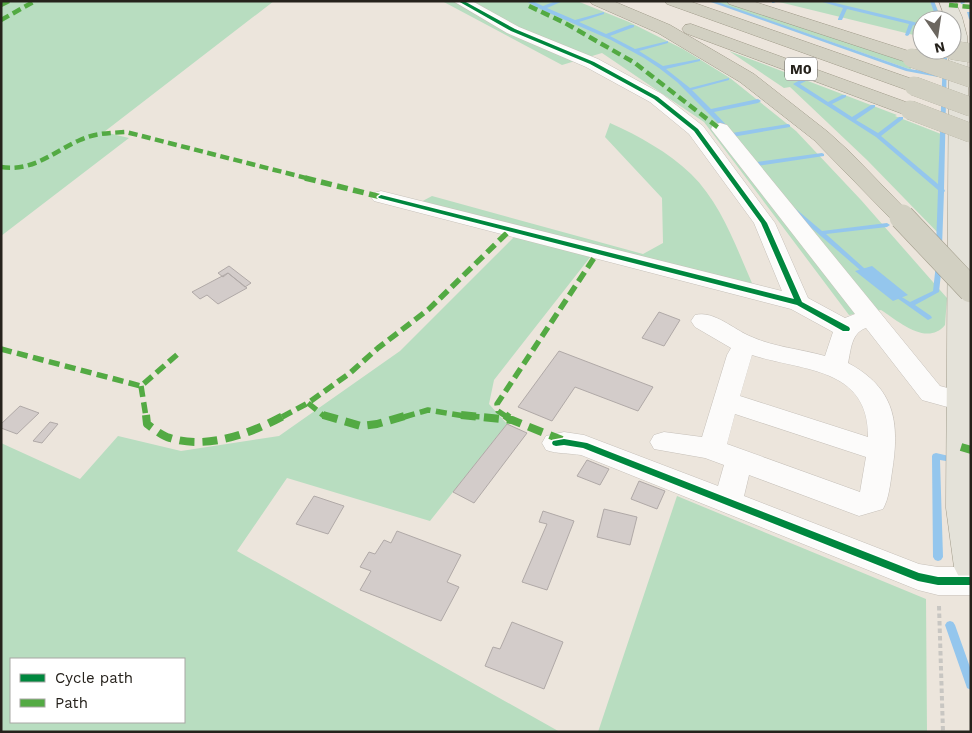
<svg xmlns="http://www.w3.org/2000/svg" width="972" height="733" viewBox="0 0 972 733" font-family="'Work Sans',sans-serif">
<rect width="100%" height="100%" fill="#ece5dc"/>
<path fill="#b8ddc0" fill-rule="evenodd" d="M1 1H274L104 132 129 138 1 236Z
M442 1H577L629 22 683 49 730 78 796 131 861 200 947 298 945 325C927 347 898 321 881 310L849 315 704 122 602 53 562 65Z
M713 1H726L912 63 909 65 912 70Z
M775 1H934L942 20H922V37Z
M729 51 897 115 895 116 941 134 940 235 867 160 790 87 784 88Z
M610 123C639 136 668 152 691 174 723 205 738 253 756 292L595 251 494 380 489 404 507 424 430 521 287 478 237 551 560 732H1V443L80 479 118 436 181 451 279 436 400 351 517 234 415 205 432 196 643 254 663 243 662 198 605 137ZM11 659H184V722H11Z
M677 496 926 599 927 732H598Z"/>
<path fill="#94c6ed" d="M872 266 908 295 893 301 855 271Z"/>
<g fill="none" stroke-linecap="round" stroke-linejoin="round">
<path fill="#94c6ed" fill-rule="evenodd" d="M526 1H532L543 6 556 1H563L547 8 575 20 604 12V14L579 22 606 34 630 25H634V27L610 36 635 49 668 41V43L639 51 663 66 700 59V61L666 69 690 88 729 78V80L692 90 711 109 758 99 761 101 758 103 714 112 731 130 728 132 726 131 677 82 659 68 644 58 611 40 540 9Z
M708 1H715L909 69 938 73 941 75 938 77 906 71Z
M772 1H777L774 3H772Z
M819 1H827L914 22 922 25V27L913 25 909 35 907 36 905 35 909 24 847 9 842 20H838V19L843 8Z
M930 1H934L941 20H937Z
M960 1H964L965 3 961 4Z
M967 12H971V20L969 19Z
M943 57 947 58 944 189 945 191 944 192 942 247 939 249 936 247 938 190 876 137 793 84 802 79H806V81L800 84 828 102 842 95H846V97L832 104 852 117 871 105H875V107L856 120 878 133 899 117H903V119L881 136 938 184Z
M788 124 790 125V127L732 137 729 135 732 133Z
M822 153 824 154V156L757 166 754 164 757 162Z
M794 208 796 209 822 231 887 223 890 225 887 227 826 234 864 268 865 269 864 270H860L792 211 791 210Z
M939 262 942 264 939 292 915 305 931 316 932 318 928 320 897 298 900 296 910 302 933 291 936 264Z
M936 453 949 456 950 458 949 460 946 461 940 460 943 557 941 560 938 561 935 560 933 557 932 456 933 454Z
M950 621 953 622 955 625 971 670V690L967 688 966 685 945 625 947 622Z"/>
</g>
<path fill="#d3ccca" stroke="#b0a9a7" d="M229 266 251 283 245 287 228 273 223 277 218 273Z
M228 273 247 288 218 304 207 295 200 299 192 292Z
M659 312 680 320 664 346 642 338Z
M559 351 653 387 638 411 575 387 552 421 518 407Z
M20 406 39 413 17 434 1 428V424Z
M50 422 58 424 42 443 33 441Z
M507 424 527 433 474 503 453 492Z
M587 460 609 469 600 485 577 476Z
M639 481 665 491 657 509 631 499Z
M314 496 344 506 328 534 296 524Z
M604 509 637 517 630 545 597 537Z
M543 511 574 521 547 590 522 582 547 524 539 522Z
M397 531 461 555 447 582 459 587 441 621 360 590 371 571 360 567 369 552 375 554 384 540 391 543Z
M512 622 563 642 544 689 485 666 493 647 500 649Z"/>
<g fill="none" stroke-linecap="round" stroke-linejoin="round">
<g stroke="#c6c0b9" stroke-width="1">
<path id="minor" d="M453 1H472L519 27 598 59 662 94 703 126 775 223 808 298 845 318 855 314 711 129 713 125 720 123 727 125 940 386 971 394V408L962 411 922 400 866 328C851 333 851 350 848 363 895 388 900 422 892 472 890 485 889 498 883 509L859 516 749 475 744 496 919 564 938 567H971V595H938L918 590 581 455C569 453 557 454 546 450L542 443 546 436 564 432 584 435 718 486 724 465 705 458 654 449 650 442 654 435 664 432 702 437 727 355 731 348 695 327 691 321 695 315C714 310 734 330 752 337 774 347 801 349 825 356L833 332 791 309 374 201 371 197 374 193 381 191 782 291 754 223 689 134 650 102 586 67 507 33ZM752 355C802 371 869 367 868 437L740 396ZM735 414 866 457 860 492 727 444Z"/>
</g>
<g stroke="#a09b8a" stroke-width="1">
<path id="major" d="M939 1H955L962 17 967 36 971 206V581L959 577 954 567 946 508 949 50H952V20H946Z"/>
</g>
<g stroke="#a09b8a" stroke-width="1">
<path id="highway" d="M590 1H613L670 25 754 74 828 132 850 152 913 217 910 222 902 224 894 222 814 140 740 82 658 33 592 4Z
M665 1H689L921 82 923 86 921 90 914 92 907 90 667 4Z
M727 1H752L918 54 921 58 918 62 912 63 906 62 729 4Z
M691 24 917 106 920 110 917 114 910 116 903 114 685 33 682 29 685 25Z"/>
</g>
<path stroke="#c8c6c2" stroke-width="4" stroke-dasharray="4.5 3" stroke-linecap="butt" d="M939 606 943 732"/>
<use href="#minor" fill="#fcfbfa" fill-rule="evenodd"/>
<use href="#major" fill="#e4e2d9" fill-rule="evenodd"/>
<use href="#highway" fill="#d2d0c2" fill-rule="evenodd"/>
<g stroke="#a09b8a" stroke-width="19" stroke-linecap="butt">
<path id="highway-bridge-far1" d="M952 50 971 53
M912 58 971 78
M914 86 971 107
M910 110 971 133"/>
</g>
<g stroke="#a09b8a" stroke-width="26" stroke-linecap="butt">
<path id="highway-bridge" d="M902 217 971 290"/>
</g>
<use href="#highway-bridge-far1" stroke="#d2d0c2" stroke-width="19"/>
<use href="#highway-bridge" stroke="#d2d0c2" stroke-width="25"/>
<path stroke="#53aa43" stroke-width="4.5" stroke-dasharray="9 4.5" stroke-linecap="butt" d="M1 5 9 1
M949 5 971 7
M529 6 565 23 635 63 720 129
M1 20 35 1
M1 167C33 172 53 152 80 140 95 133 110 133 126 132L310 179"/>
<path stroke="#53aa43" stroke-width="5.5" stroke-dasharray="11 5.5" stroke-linecap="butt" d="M305 178 381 197
M1 349 141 386 179 353
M141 386 146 417
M308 403 325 417
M282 417 308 403 350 373 378 348 429 309 510 230
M404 417 428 410 464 416 482 417
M507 417 498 411 497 404 598 252"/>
<path stroke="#53aa43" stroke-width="8" stroke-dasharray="15 8" stroke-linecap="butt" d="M146 415 147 424C154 429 162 436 170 438 207 450 252 433 285 415
M323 415 361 426 377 424 408 415
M461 415 512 420 562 440
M505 415 509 418
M961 447 971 450"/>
<g stroke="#fff" stroke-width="3">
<path id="cycleway" d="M458 1H464L515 29 594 62 658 97 698 129 767 223 802 302 849 327 850 329 849 331H843L797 305 379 198 378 197 381 195 794 299 761 223 694 131 654 99 590 64 511 31Z
M564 439 587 443 919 573 938 577H971V585H938L918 581 583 448 564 445 556 446 553 445 552 443 553 441Z"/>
</g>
<use href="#cycleway" fill="#00873e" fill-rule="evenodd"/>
</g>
<g text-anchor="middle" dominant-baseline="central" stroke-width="4" stroke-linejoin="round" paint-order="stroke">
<rect fill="#fff" stroke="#676460" stroke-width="1" x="785" y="57.5" width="32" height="23" rx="4"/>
<g font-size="14" font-weight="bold" fill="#26221c">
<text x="801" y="69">M0</text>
</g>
</g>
<rect width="972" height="733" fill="none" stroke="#26221c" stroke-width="5"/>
<rect x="10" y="658" width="175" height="65" fill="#ffffff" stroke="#a8a7a4"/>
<rect x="20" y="674" width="25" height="8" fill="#00873e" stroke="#a8a7a4"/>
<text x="55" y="683" font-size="15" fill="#26221c">Cycle path</text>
<rect x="20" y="699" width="25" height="8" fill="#53aa43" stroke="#a8a7a4"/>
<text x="55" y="708" font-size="15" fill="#26221c">Path</text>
<g transform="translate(937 35) rotate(167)"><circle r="24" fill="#ffffff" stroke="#a8a7a4"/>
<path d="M0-4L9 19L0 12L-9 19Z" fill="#6b665f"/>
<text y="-8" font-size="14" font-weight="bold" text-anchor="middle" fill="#26221c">N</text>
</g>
</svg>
